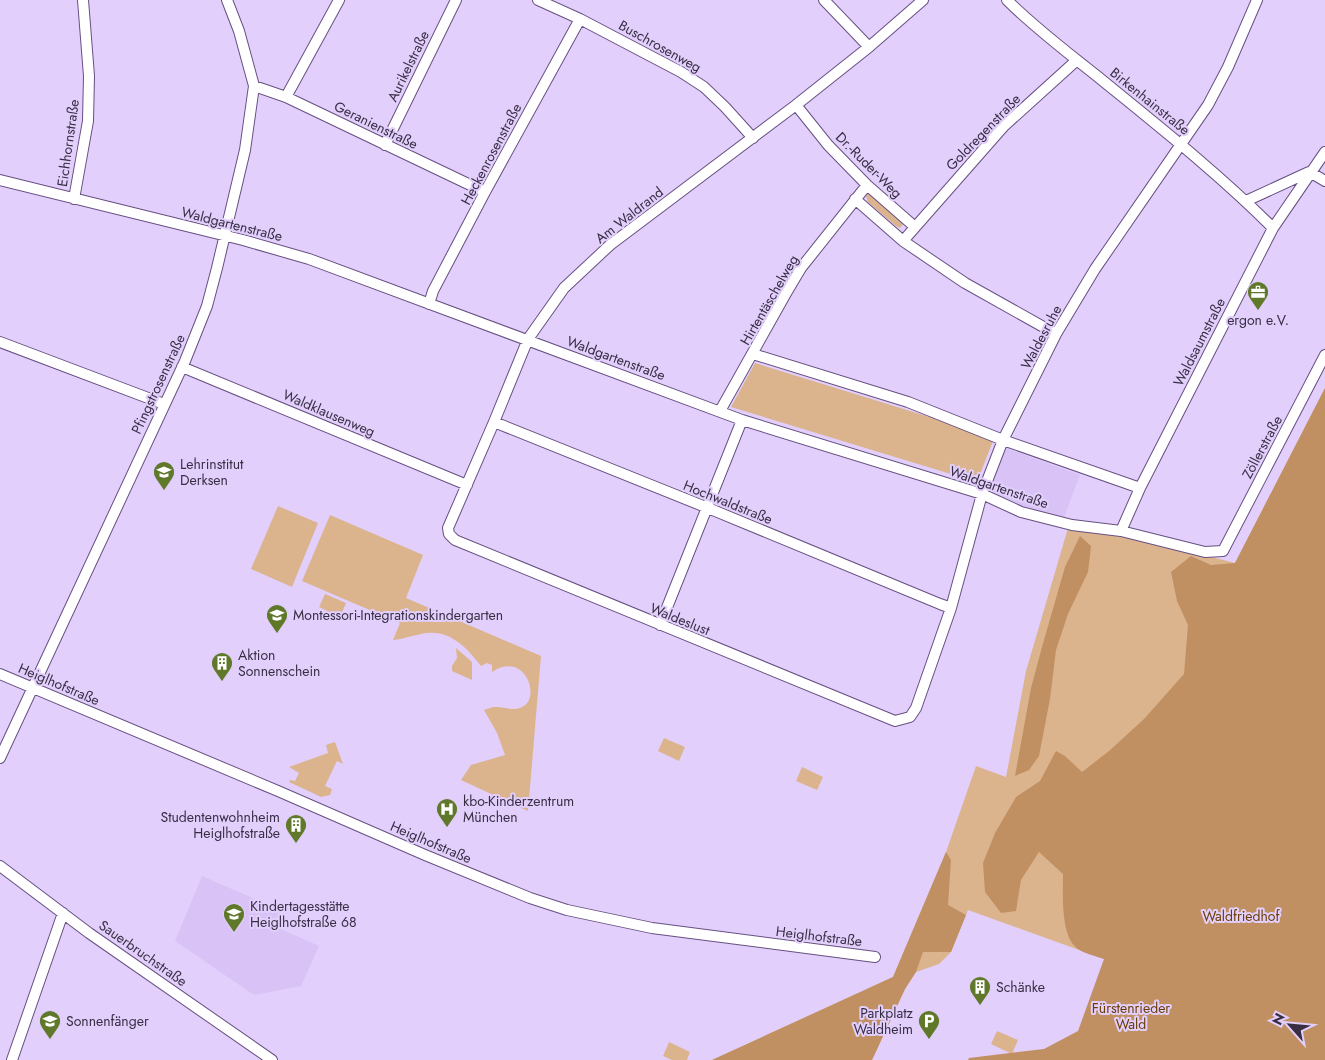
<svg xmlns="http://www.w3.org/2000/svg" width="1325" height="1060" viewBox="0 0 1325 1060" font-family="Jost,sans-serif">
<rect width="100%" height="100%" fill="#e2cffc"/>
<path fill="#d9c3f6" d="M1006 448 1080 475 1063 520 1023 510 988 494Z
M202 876 280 910 274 926 319 946 301 986 254 995 175 941Z"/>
<path fill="#dbb48e" d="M869 193 904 223 900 228 896 226 868 202 866 196Z
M755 363 975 431 993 441 977 482 731 407Z
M1325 388V1060L1104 959 968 910 951 952 939 964 916 972 905 989 872 1060H712L893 977 946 852 976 766 1006 777 1026 671 1068 528 1123 534 1235 563Z
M278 506 318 523 292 587 251 569Z
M330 515 423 555 406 598 541 656 528 811 461 780 471 765 505 755 497 733 484 710C487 709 492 707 495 707 505 706 512 712 522 707 542 698 525 650 492 672V665L487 663 481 666C468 649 451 630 427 633 416 634 405 639 393 640L400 623 302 581Z
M325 594 346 603 340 617 319 607Z
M456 648 472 662V680L452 671V666L457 658Z
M664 738 685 747 679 761 658 751Z
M335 742 343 764 337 761 325 786 332 789 330 795 321 797 289 782 290 780 295 781 299 773 289 767 328 753 326 745Z
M802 767 823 777 817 790 796 781Z
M997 1031 1018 1040 1012 1054 991 1044Z
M669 1042 690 1052 687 1060H672L663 1056Z"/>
<path fill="#c09062" d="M1325 388V1060H968L969 1058 1044 1049 1078 1031 1104 959C1096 956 1085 954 1078 949 1060 937 1063 893 1063 874L1039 852 1021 880 1016 911 1001 913 985 892 983 863 995 833 1016 797 1040 781 1056 751 1065 756 1082 772 1109 751 1144 719 1184 674 1188 625 1177 601 1171 572 1191 556 1211 565 1235 563Z
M1080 536 1091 546 1088 572 1068 614 1056 650 1050 699 1039 756 1029 770 1015 776 1031 688 1042 647 1065 567Z
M946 852 951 860 948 905 966 915 951 952H923L916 972 905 989 872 1060H712L893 977Z"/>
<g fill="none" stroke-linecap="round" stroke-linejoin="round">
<g stroke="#675081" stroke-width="12">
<path id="minor" d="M538 0 580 19 681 72 704 87 725 107 753 138
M824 0 869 47
M923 0 869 47 796 105 610 245 564 288 528 339 494 422 448 528 449 534 455 540 895 721 910 717 916 708 951 608 982 494 1003 440 1056 334 1095 269 1208 105 1228 67 1257 0
M1007 0C1035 28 1067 52 1097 76 1157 125 1218 173 1273 228
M254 86 286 97 485 192
M286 97 339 0
M796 105 828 145 867 185 915 227
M385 145 456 0
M1310 172 1325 181
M0 180 243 240 309 259 742 420 982 494 1021 512 1072 525 1121 531 1205 552 1223 551 1325 355
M74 199 88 121 89 76 83 0
M855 199 903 241 965 283 1056 334
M1246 201 1309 172
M903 241 1004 126 1077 60
M429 304 433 291 485 192 580 19
M0 342 164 404
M753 354 908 402 1003 440 1140 488
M182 367 467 485
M720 411 785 295 801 268 867 185
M494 422 708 508 940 604 951 608
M1121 531 1140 488 1273 228 1325 152
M660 625 742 420
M0 674 278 791 425 855 530 898 567 910 652 928 875 957
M0 758 185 361 207 306 217 268 245 150 254 86 239 31 227 0
M0 866 89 933 272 1060
M12 1060 63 913"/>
</g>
<use href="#minor" stroke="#fff" stroke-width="10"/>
</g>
<defs>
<g id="office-pin" transform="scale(1.125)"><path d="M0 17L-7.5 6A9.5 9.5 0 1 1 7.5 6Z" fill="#5f782a" stroke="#e2cffc"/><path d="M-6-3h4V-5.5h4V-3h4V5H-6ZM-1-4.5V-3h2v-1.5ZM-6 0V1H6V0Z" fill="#fff"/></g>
<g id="school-pin" transform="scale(1.125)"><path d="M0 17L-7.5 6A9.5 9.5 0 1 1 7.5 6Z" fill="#5f782a" stroke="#e2cffc"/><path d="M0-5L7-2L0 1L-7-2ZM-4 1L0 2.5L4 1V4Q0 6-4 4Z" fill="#fff"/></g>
<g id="building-pin" transform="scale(1.125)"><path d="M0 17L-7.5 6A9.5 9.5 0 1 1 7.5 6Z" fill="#5f782a" stroke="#e2cffc"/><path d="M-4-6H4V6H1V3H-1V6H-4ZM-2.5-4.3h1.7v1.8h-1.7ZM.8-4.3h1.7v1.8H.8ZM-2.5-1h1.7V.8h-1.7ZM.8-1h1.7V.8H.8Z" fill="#fff"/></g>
<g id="hospital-pin" transform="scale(1.125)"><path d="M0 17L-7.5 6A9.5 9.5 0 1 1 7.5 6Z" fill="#5f782a" stroke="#e2cffc"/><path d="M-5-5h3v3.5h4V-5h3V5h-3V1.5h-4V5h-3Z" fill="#fff"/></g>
<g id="parking-pin" transform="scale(1.125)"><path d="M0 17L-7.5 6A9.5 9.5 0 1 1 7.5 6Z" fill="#5f782a" stroke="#e2cffc"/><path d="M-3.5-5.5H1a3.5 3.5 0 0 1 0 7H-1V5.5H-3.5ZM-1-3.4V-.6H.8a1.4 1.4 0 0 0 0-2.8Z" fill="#fff"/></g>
</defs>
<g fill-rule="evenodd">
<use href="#office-pin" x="1258" y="292"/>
<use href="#school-pin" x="164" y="472"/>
<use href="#school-pin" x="277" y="615"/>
<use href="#building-pin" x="222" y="663"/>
<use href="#hospital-pin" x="447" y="809"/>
<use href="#building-pin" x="296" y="825"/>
<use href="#school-pin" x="234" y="914"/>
<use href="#building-pin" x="980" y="987"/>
<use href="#school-pin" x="50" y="1021"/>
<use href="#parking-pin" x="929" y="1021"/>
</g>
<g text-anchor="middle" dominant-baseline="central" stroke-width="4" stroke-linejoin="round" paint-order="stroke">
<g font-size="14" fill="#382e44" stroke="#e2cffc">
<text transform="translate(660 46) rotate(29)">Buschrosenweg</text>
<text transform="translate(408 66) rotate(-64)">Aurikelstraße</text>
<text transform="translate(1150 101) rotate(39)">Birkenhainstraße</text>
<text transform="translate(376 125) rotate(26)">Geranienstraße</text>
<text transform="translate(983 132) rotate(-46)">Goldregenstraße</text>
<text transform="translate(68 143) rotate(-82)">Eichhornstraße</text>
<text transform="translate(491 154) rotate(-62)">Heckenrosenstraße</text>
<text transform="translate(869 165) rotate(45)">Dr.-Ruder-Weg</text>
<text transform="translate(629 215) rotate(-38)">Am Waldrand</text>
<text transform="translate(232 224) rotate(14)">Waldgartenstraße</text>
<text transform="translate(769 300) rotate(-60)">Hirtentäschelweg</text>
<text transform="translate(1041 337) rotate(-62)">Waldesruhe</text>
<text transform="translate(1199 342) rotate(-63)">Waldsaumstraße</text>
<text transform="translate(616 358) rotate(20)">Waldgartenstraße</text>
<text transform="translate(158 384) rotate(-65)">Pfingstrosenstraße</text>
<text transform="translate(329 413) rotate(23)">Waldklausenweg</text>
<text transform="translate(1262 447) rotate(-62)">Zöllerstraße</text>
<text transform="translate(999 487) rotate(19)">Waldgartenstraße</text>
<text transform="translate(728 502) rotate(22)">Hochwaldstraße</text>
<text transform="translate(680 619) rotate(22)">Waldeslust</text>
<text transform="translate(59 684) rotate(23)">Heiglhofstraße</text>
<text transform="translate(431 842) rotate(23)">Heiglhofstraße</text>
<text transform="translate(819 936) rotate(7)">Heiglhofstraße</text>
<text transform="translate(143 953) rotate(35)">Sauerbruchstraße</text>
</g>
<g font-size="14" fill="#382e44" stroke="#e2cffc" text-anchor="start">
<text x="1258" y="320" text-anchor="middle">ergon e.V.</text>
<text x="180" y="464">Lehrinstitut<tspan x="180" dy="16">Derksen</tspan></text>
<text x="293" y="615">Montessori-Integrationskindergarten</text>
<text x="238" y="655">Aktion<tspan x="238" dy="16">Sonnenschein</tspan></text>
<text x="463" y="801">kbo-Kinderzentrum<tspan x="463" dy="16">München</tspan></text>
<text x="280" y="817" text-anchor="end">Studentenwohnheim<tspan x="280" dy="16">Heiglhofstraße</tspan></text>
<text x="250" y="906">Kindertagesstätte<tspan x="250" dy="16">Heiglhofstraße 68</tspan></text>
<text x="996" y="987">Schänke</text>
<text x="913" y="1013" text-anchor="end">Parkplatz<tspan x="913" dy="16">Waldheim</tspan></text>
<text x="66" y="1021">Sonnenfänger</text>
</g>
<g font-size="14" fill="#6a3c00" stroke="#e2cffc">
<text x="1241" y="916">Waldfriedhof</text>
<text x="1131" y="1008">Fürstenrieder<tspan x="1131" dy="16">Wald</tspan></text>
</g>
</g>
<g transform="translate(1290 1025) rotate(297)" stroke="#e2cffc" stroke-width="4" paint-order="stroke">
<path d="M0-4L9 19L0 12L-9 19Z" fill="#382e44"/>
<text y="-8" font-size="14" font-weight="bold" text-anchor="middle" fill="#382e44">N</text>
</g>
</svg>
